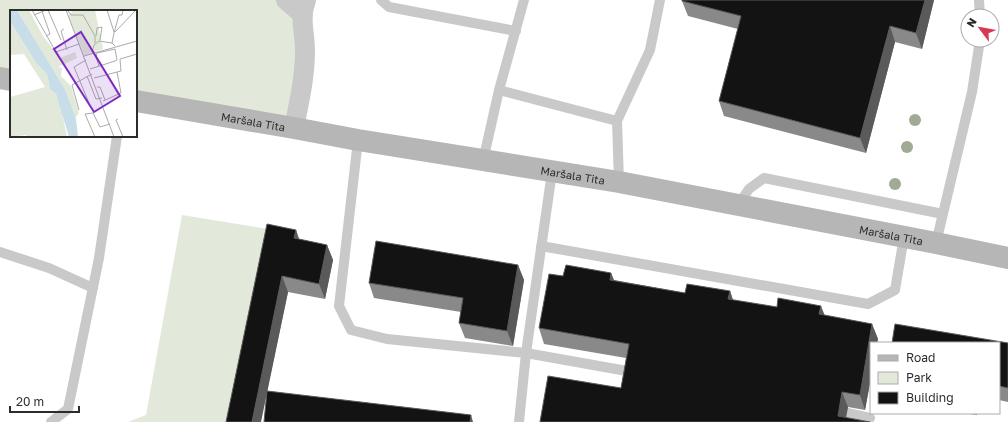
<svg xmlns="http://www.w3.org/2000/svg" width="1008" height="422" viewBox="0 0 1008 422" font-family="'Golos Text',sans-serif">
<rect width="100%" height="100%" fill="#fff"/>
<path fill="#e3e9da" d="M0 0H306L294 128 136 101V11H11V80L0 78Z
M182 215 268 229 228 422H128L146 415Z"/>
<g fill="none" stroke-linecap="round" stroke-linejoin="round">
<path stroke="#c9c9c9" stroke-width="10" d="M381 0 389 7 516 31
M979 0 980 16
M499 90 617 121
M358 140 339 306 351 330 387 339 526 353 638 373
M483 161 499 90 524 0
M619 182 617 121 650 50 660 0
M738 205 749 189 764 178 943 214
M936 243 972 92 980 40
M541 246 868 304 895 290 904 237
M0 252 49 268 93 288
M834 410 870 418
M51 422 68 409 99 258 117 136
M519 422 526 353 552 172"/>
<path stroke="#c9c9c9" stroke-width="20" d="M286 0 301 13
M294 128C299 103 305 77 305 51 305 32 299 19 306 0"/>
<g stroke="#b6b6b6" stroke-width="22">
<path d="M0 78 11 80"/>
<path id="s1" d="M136 101 294 128 358 140 619 182 936 243 1008 258"/>
</g>
</g>
<g fill="#a0aa94">
<circle cx="915" cy="120" r="6"/>
<circle cx="907" cy="147" r="6"/>
<circle cx="895" cy="184" r="6"/>
</g>
<path fill="#898989" d="M934 0 922 49 895 42 866 153 724 116 719 101 738 29 688 16 682 1Z
M296 230 299 239 327 245 333 260 325 299 288 292 267 391 226 422Z
M518 265 524 280 513 346 465 338 459 323 461 312 374 298 369 283Z
M611 273 614 280 685 293 730 291 733 300 872 324 878 339 865 410 848 407 846 418 621 388 626 358 544 344 539 328 563 276Z
M999 343H1008V402L999 400Z
M963 413H977V415Z"/>
<path fill="#5a5a5a" d="M925 0H934L922 49 916 33Z
M890 26 895 42 866 153 860 138Z
M296 230 301 245 294 238Z
M327 245 333 260 325 299 319 284Z
M518 265 524 280 513 346 507 331Z
M611 273 617 288 610 280Z
M282 276 288 292 261 422H252Z
M730 291 735 306 728 299Z
M821 306 827 321 819 314Z
M872 324 878 339 877 343H871V378L865 410 860 395Z
M842 392 848 407 845 422 838 416Z
M471 415 473 422H470Z"/>
<path fill="#131313" stroke="#5a5a5a" d="M682 0H925L916 33 890 26 860 138 719 101 741 16 682 1Z
M267 224 296 230 294 238 327 245 319 284 282 276 252 422H226Z
M376 241 518 265 507 331 459 323 463 298 369 283Z
M566 265 611 273 610 280 685 293 687 284 730 291 728 299 777 307 778 298 821 306 819 314 872 324 860 395 842 392 838 416 870 422H540L548 376 621 388 629 344 539 328 549 274 563 276Z
M895 324 1008 343V388L999 386V343H892Z
M267 391 471 415 470 422H264Z"/>
<g text-anchor="middle" dominant-baseline="central" stroke-width="4" stroke-linejoin="round" paint-order="stroke">
<g font-size="11" fill="#2c2c2c" stroke="#fff">
<text stroke="none"><textPath href="#s1" startOffset="119">Maršala Tita</textPath></text>
<text stroke="none"><textPath href="#s1" startOffset="443">Maršala Tita</textPath></text>
<text stroke="none"><textPath href="#s1" startOffset="767">Maršala Tita</textPath></text>
</g>
</g>
<g transform="translate(10 10)">
<rect width="127" height="127" fill="#fff"/>
<path d="M7 0H19L33 26 50 48 65 42 67 48 48 57 52 58 51 66 61 76 69 103 65 108 55 79ZM63 0H85L93 39 74 46 58 6ZM0 11 26 53 37 64 40 79 46 84 51 98 57 127H17L16 125 0 127V87L35 77 14 44 0 45Z" fill="#e3e9da"/>
<path d="M0 0H7L55 79 66 109 68 127H59L46 84 40 79 37 64 26 53 0 11Z" fill="#c7dee8"/>
<path fill="none" stroke="#ababab" stroke-width="1" d="M22 0 46 42 69 34M38 0 51 30M56 0 104 127M97 0 104 22M32 1 40 24 36 26M58 1 61 5H73L85 26V33M24 5 36 0M54 19 51 21 57 40M105 22 126 0M86 26 87 18 92 17 90 30M105 36 102 33 104 23 109 5H112L113 0M82 42 84 35 89 31 102 33M74 46 127 31M76 50 64 57 79 93M80 59 105 51 107 50 105 39 87 43 86 47 89 56M77 66 86 89 92 88M84 68 111 61 110 49 127 44M87 77H90L95 90M93 91 111 83 107 62M69 100 62 75 82 64M108 109 106 110 113 127M85 127 75 104 83 103 90 117 100 114"/>
<path fill="#7b2cbf" fill-opacity="0.15" stroke="#7b2cbf" stroke-width="2" d="M71 22 110 86 84 102 44 39Z"/>
<rect width="127" height="127" fill="none" stroke="#2c2c2c" stroke-width="2"/>
</g>
<rect x="870" y="342" width="130" height="72" fill="#ffffff" stroke="#ababab"/>
<rect x="878" y="355" width="20" height="6" fill="#b6b6b6" stroke="#ababab"/>
<text x="906" y="362" font-size="12" fill="#2c2c2c">Road</text>
<rect x="878" y="372" width="20" height="12" fill="#e3e9da" stroke="#ababab"/>
<text x="906" y="382" font-size="12" fill="#2c2c2c">Park</text>
<rect x="878" y="392" width="20" height="12" fill="#131313" stroke="#ababab"/>
<text x="906" y="402" font-size="12" fill="#2c2c2c">Building</text>
<g transform="translate(980 28) rotate(302)"><circle r="19" fill="#ffffff" stroke="#ababab"/>
<path d="M0-3L7 15L0 10L-7 15Z" fill="#d73953"/>
<text y="-6" font-size="11" font-weight="bold" text-anchor="middle" fill="#2c2c2c">N</text>
</g>
<path d="M10 406v6h69v-6" fill="none" stroke="#2c2c2c" stroke-width="2"/>
<text x="16" y="406" font-size="12" fill="#2c2c2c" stroke="#ffffff" stroke-width="3" paint-order="stroke">20 m</text>
</svg>
